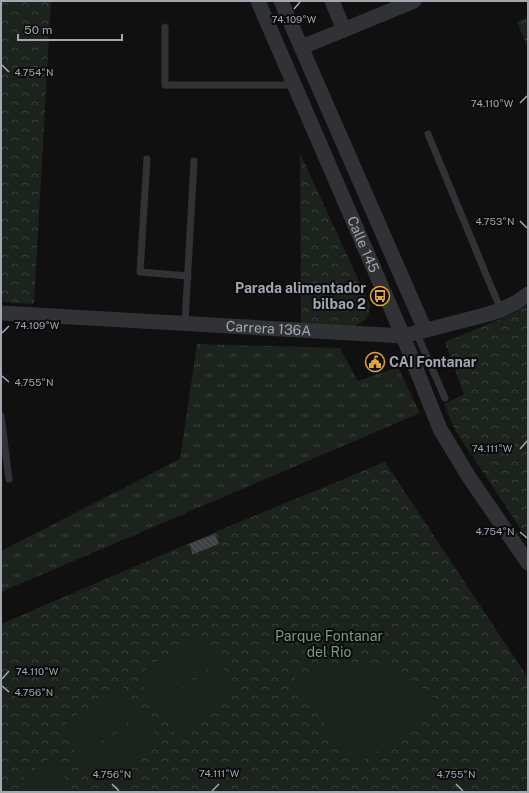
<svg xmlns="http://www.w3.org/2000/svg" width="529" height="793" viewBox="0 0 529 793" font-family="'Public Sans',sans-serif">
<defs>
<pattern id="grass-tufts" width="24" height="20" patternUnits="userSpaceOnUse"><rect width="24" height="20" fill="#1c231d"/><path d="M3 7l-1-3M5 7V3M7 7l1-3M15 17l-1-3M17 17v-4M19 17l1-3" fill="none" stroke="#3a403b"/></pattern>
<pattern id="forest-crowns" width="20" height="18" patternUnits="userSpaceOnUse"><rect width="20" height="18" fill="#1c231d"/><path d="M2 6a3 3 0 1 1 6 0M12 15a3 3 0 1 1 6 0" fill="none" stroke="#3a403b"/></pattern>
<pattern id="building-back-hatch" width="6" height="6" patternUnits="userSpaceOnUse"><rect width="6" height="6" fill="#3f4044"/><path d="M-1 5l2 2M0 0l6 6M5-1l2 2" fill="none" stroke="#58595d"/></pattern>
</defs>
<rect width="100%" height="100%" fill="#101011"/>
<path fill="url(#grass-tufts)" d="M197 344 340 348 358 381 398 367 420 413 1 592V551L180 459Z"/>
<path fill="url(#forest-crowns)" d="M1 1H51L34 304 1 302Z
M528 17V48L517 22Z
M300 153 370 305 369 313 366 319 353 327 301 323Z
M528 305V540L455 430 444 404 464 394 445 342 510 315Z
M385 462 528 678V792H1V624L220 530Z"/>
<path fill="#1c231d" d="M199 633 218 662 156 704 136 676Z
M352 662C390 664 415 677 441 706L354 767 295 678C315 668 329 664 352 662Z
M219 664 239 692 176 735 156 706Z
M122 685 141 714 79 756 59 728Z
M142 716 162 744 99 787 80 758Z
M50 758 69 783 56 792H33L23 778Z
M222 776 233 792H199Z"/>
<path fill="url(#building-back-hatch)" d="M215 534 219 544 193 554 189 544Z"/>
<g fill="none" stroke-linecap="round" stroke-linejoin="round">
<path stroke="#313236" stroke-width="7" d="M165 27V85H295
M428 134 490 284 501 310
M147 159 140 272 188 276
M185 323 194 161
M416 332 445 398
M1 416 9 479"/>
<g stroke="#313236" stroke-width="15">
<path id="s1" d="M258 1 403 336 440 429 469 477 528 563"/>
<path d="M281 1 425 330"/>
<path d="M332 1 344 30"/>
<path d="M302 47 414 1"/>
<path id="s2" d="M1 313 403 336 485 315 501 310 517 302 528 294"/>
</g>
</g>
<path fill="none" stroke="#a2a7b1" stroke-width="1.5" d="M294 9 300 2M2 65 9 72M520 103 527 96M520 221 527 228M2 333 9 326M2 376 9 382M520 449 527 441M520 532 527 538M2 679 9 671M2 686 9 692M112 784 119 791M456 784 463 791M212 791 219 784"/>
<defs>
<g id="bus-ring" transform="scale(1)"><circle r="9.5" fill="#0b0b0c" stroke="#e5a433" stroke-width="1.5"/><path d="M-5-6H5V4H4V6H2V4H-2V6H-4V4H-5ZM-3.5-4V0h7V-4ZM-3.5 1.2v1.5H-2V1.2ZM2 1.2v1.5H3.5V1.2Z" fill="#e5a433"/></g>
<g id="civic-ring" transform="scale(1)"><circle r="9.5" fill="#0b0b0c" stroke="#e5a433" stroke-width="1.5"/><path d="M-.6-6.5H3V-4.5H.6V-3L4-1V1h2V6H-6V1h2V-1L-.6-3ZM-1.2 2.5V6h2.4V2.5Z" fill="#e5a433"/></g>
</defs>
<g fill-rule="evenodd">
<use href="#bus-ring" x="380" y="296"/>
<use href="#civic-ring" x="375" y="362"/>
</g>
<g text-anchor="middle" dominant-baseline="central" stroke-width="4" stroke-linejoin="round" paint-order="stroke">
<g font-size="14" fill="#a2a7b1" stroke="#0b0b0c">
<text stroke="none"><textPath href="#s1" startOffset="265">Calle 145</textPath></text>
<text stroke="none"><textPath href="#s2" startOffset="268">Carrera 136A</textPath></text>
</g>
<g font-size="14" font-weight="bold" fill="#a2a7b1" stroke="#0b0b0c" text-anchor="end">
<text x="366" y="288">Parada alimentador<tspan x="366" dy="16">bilbao 2</tspan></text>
<text x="389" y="362" text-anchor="start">CAI Fontanar</text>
</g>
<g font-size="14" fill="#799b7a" stroke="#0b0b0c">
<text x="329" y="636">Parque Fontanar<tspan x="329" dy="16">del Rio</tspan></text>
</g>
</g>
<g font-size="10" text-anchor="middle" fill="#a2a7b1" stroke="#0b0b0c" stroke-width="4" stroke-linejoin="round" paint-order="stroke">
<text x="294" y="23">74.109°W</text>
<text x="34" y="76">4.754°N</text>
<text x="492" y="107">74.110°W</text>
<text x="495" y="225">4.753°N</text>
<text x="37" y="329">74.109°W</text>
<text x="34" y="386">4.755°N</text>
<text x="492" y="452">74.111°W</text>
<text x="495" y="535">4.754°N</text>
<text x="37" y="675">74.110°W</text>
<text x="34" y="696">4.756°N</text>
<text x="219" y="777">74.111°W</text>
<text x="112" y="778">4.756°N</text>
<text x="456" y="778">4.755°N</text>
</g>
<rect width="529" height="793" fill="none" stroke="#a2a7b1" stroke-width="4"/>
<path d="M18 34v6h104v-6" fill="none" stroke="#a2a7b1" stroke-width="2"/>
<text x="24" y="34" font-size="12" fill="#a2a7b1" stroke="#0b0b0c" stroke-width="3" paint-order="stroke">50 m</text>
</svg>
